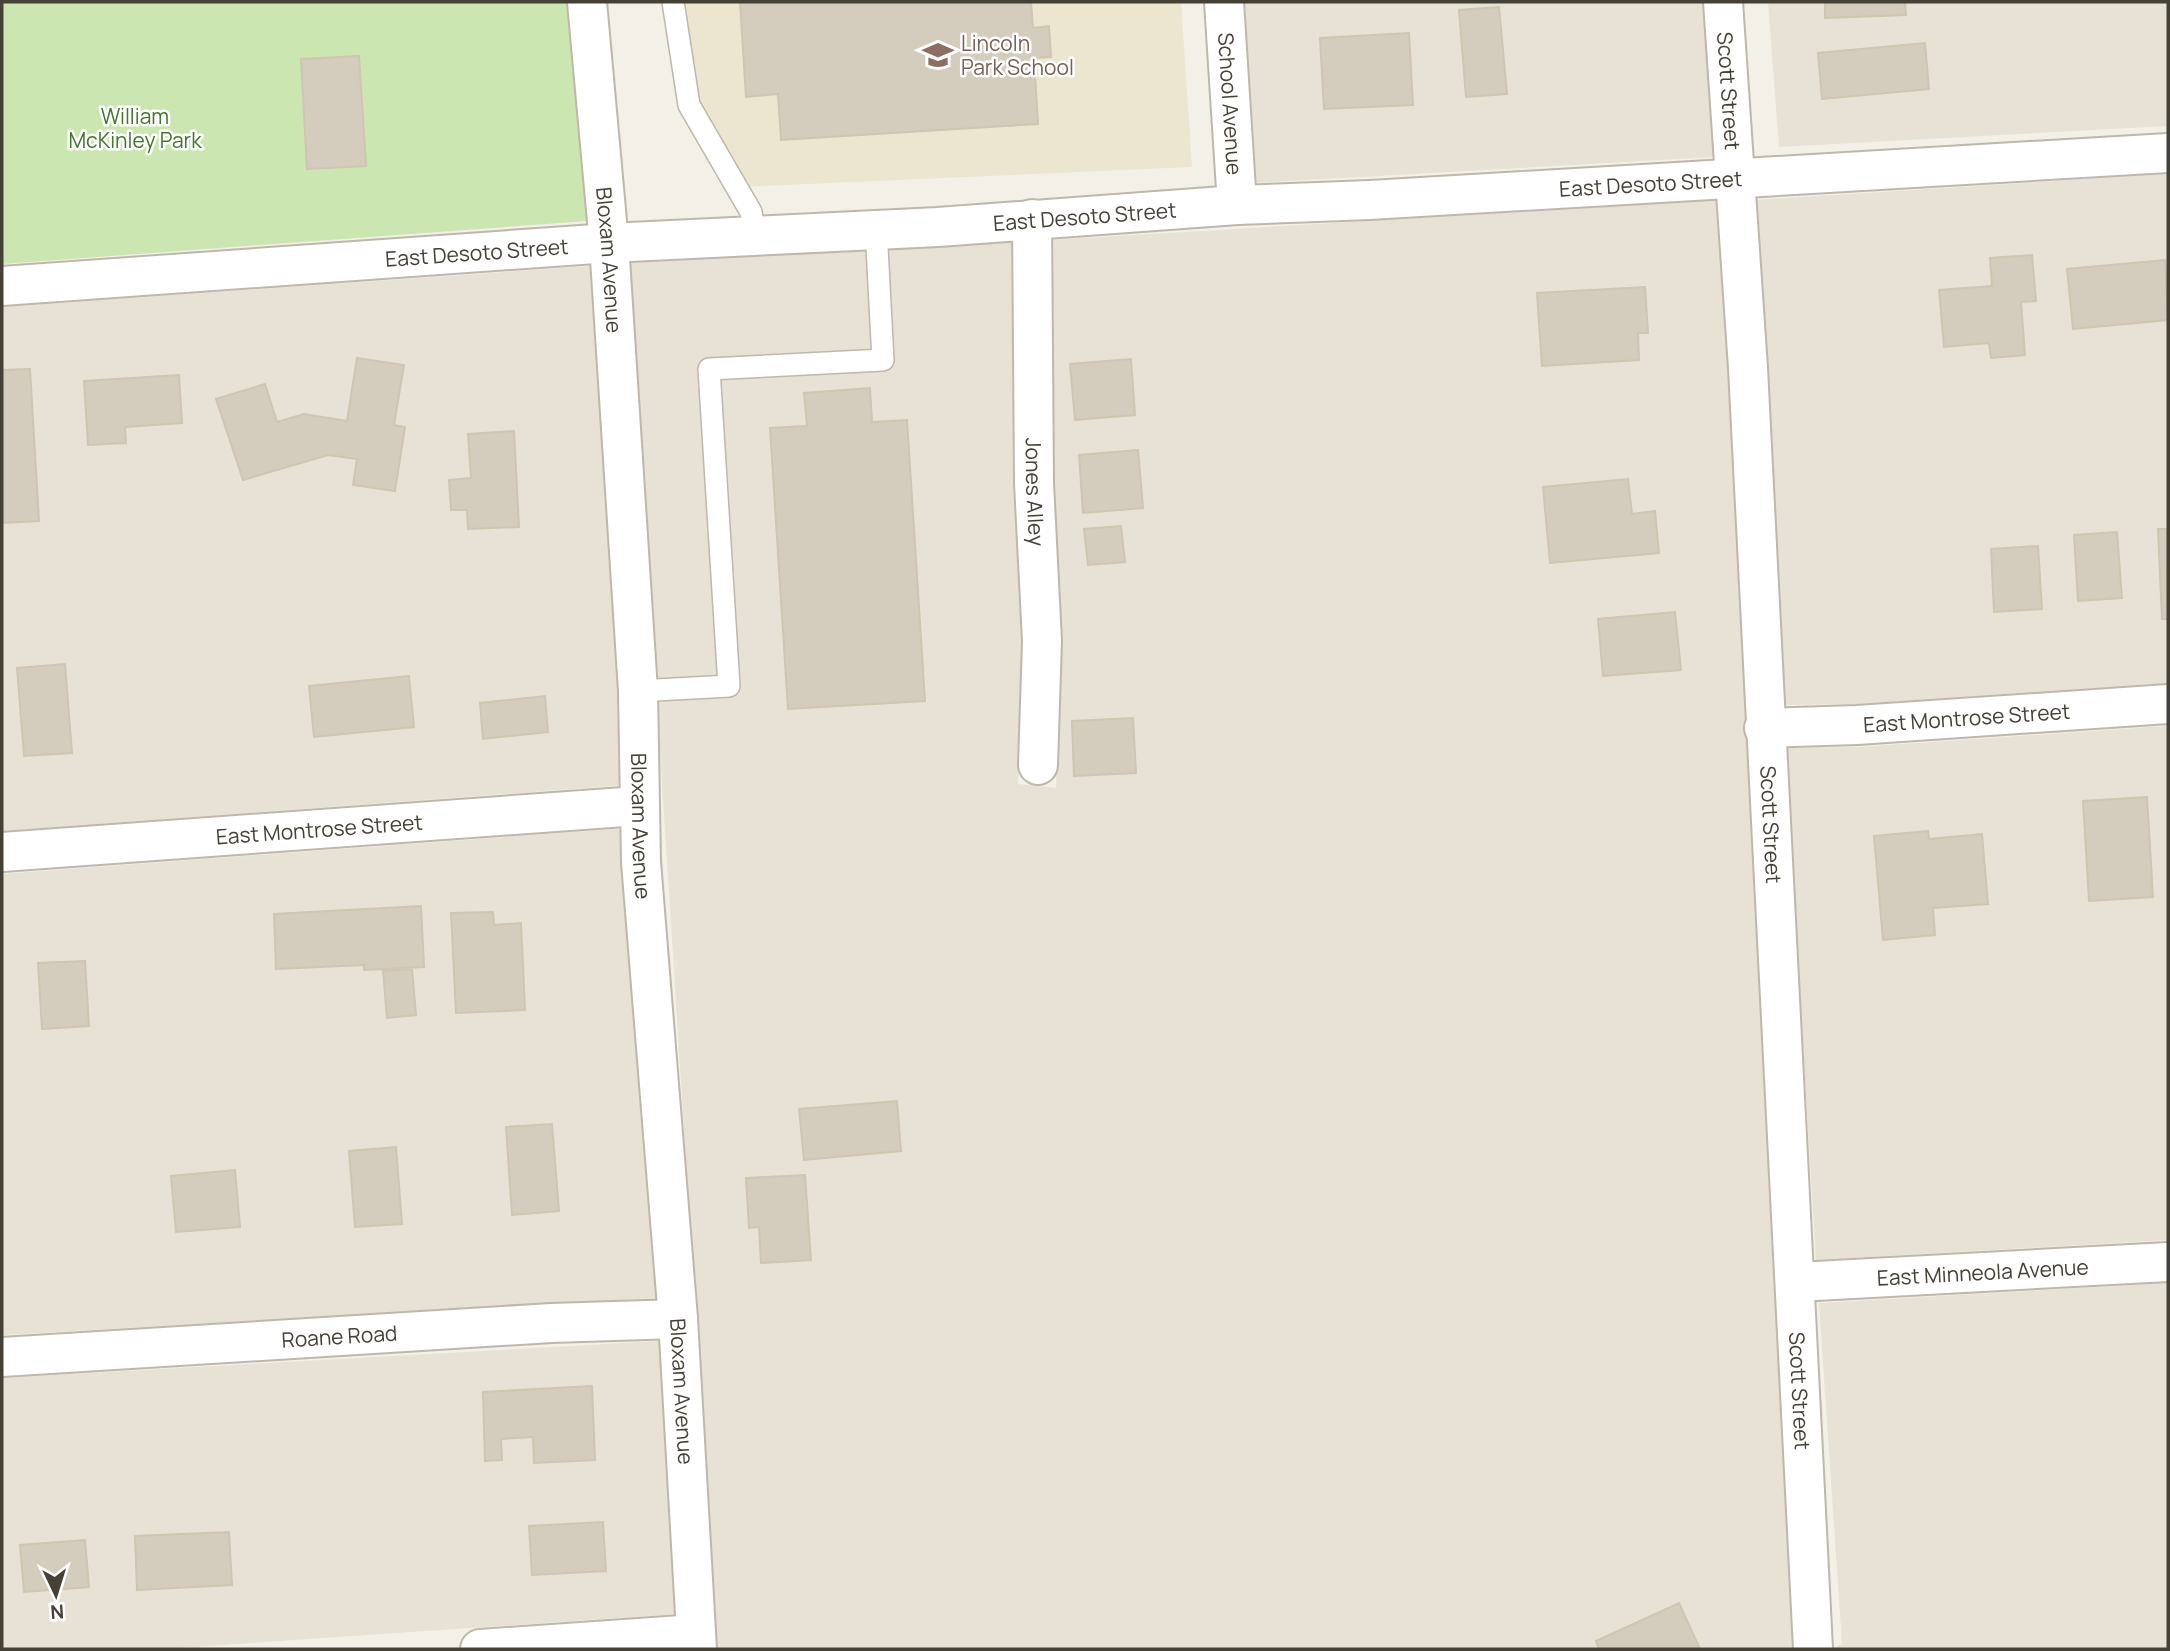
<svg xmlns="http://www.w3.org/2000/svg" width="2170" height="1651" viewBox="0 0 2170 1651" font-family="Manrope,sans-serif">
<rect width="100%" height="100%" fill="#f3f0e7"/>
<path fill="#e7e2d5" d="M1243 2H1704L1715 157 1254 183Z
M1768 2H2168V126L1779 147Z
M2168 174V683L1857 704 1782 705 1767 367 1756 200Z
M1718 200 1778 1283 1794 1649H717L629 263 1013 242 1015 483 1022 641 1018 784 1056 788 1061 642 1053 482 1051 240Z
M591 266 625 785 2 831V307Z
M2168 726V1240L1816 1260 1785 748 1859 747Z
M628 828 657 1298 2 1335V874Z
M2168 1283V1649H1833L1842 1644 1819 1303Z
M660 1341 676 1614 163 1649H2V1378Z"/>
<path fill="#ece6d1" d="M684 2H1181L1192 167 739 187 699 108Z"/>
<path fill="#cbe6b1" d="M2 2H568L588 221 2 264Z"/>
<path fill="#d4cdbd" stroke="#cfc5b0" stroke-width="2" d="M740 2H1031L1033 28 1049 26 1051 57 1034 58 1038 124 781 140 778 94 746 97Z
M1825 2H1905L1906 15 1825 18Z
M1499 7 1507 94 1466 97 1459 10Z
M1409 33 1413 105 1324 109 1320 38Z
M1925 43 1929 89 1822 99 1818 53Z
M359 56 366 166 307 169 301 59Z
M2032 255 2036 301 2021 302 2025 355 1991 358 1989 343 1944 347 1939 290 1992 286 1990 258Z
M2165 260 2168 320 2073 329 2067 269Z
M1645 287 1648 333H1638L1639 360 1542 366 1537 293Z
M357 358 404 365 394 425 405 427 395 491 353 485 357 459 328 455 243 480 216 399 265 384 277 422 304 414 347 421Z
M1131 359 1135 415 1075 420 1070 364Z
M30 369 39 521 2 523V370Z
M179 375 182 423 125 427 126 443 88 445 84 381Z
M870 388 872 422 907 420 925 701 788 709 770 428 807 426 804 393Z
M514 431 519 527 468 529 467 510H451L449 480 471 478 468 434Z
M1138 450 1143 508 1083 513 1079 455Z
M1628 479 1632 514 1655 511 1659 553 1550 563 1543 487Z
M1121 526 1125 562 1088 565 1084 529Z
M2158 529H2168V619H2162Z
M2117 532 2122 598 2078 601 2074 535Z
M2038 546 2042 609 1994 612 1991 549Z
M1675 612 1681 670 1603 676 1598 619Z
M65 664 72 753 24 756 17 668Z
M409 676 414 727 314 737 309 686Z
M545 696 548 732 483 739 480 703Z
M1133 718 1136 773 1074 776 1072 721Z
M2147 797 2153 897 2089 901 2083 801Z
M1928 831 1929 839 1982 834 1988 904 1933 908 1935 935 1883 940 1874 836Z
M421 906 424 967 364 970V965L276 969 274 914Z
M493 912 494 925 521 923 525 1010 456 1013 451 913Z
M85 961 89 1026 42 1029 38 963Z
M412 969 416 1015 387 1018 383 971Z
M897 1101 901 1151 804 1160 799 1109Z
M552 1124 559 1211 512 1215 506 1127Z
M396 1147 402 1224 355 1227 349 1151Z
M235 1170 240 1227 176 1232 171 1176Z
M805 1175 811 1260 761 1263 759 1227 749 1228 746 1178Z
M592 1386 595 1460 534 1463 533 1437 501 1439 502 1460 485 1461 483 1392Z
M603 1522 606 1571 532 1575 529 1526Z
M229 1532 232 1585 137 1590 135 1536Z
M85 1540 89 1587 24 1592 20 1545Z
M1679 1603 1700 1649H1599L1596 1641Z"/>
<g fill="none" stroke-linecap="round" stroke-linejoin="round">
<g stroke="#beb8aa" stroke-width="24">
<path id="service" d="M673 2 689 105 751 212 755 235
M638 691 729 686 709 369 883 360 876 228"/>
</g>
<g stroke="#beb8aa" stroke-width="42">
<g id="minor">
<path id="s1" d="M1224 2 1237 205"/>
<path id="s2" d="M1723 2 1748 368 1813 1649"/>
<path id="s3" d="M1032 219 1034 483 1042 641 1038 765"/>
<path id="s4" d="M2 286 609 243 938 227 1237 205 1370 200 2168 153"/>
<path id="s5" d="M1764 728 1857 725 2168 704"/>
<path id="s6" d="M2 852 638 806"/>
<path id="s7" d="M1797 1282 2168 1262"/>
<path id="s8" d="M2 1357 551 1323 678 1319"/>
<path d="M480 1649 696 1634"/>
</g>
</g>
<g stroke="#beb8aa" stroke-width="42">
<g id="tertiary">
<path id="s9" d="M587 2 609 243 638 691 641 862 678 1319 697 1649"/>
</g>
</g>
<use href="#service" stroke="#fff" stroke-width="21"/>
<use href="#minor" stroke="#fff" stroke-width="38"/>
<use href="#tertiary" stroke="#fff" stroke-width="38"/>
</g>
<defs>
<g id="school-bare" transform="scale(2.415)"><path d="M0-5L7-2L0 1L-7-2ZM-4 1L0 2.5L4 1V4Q0 6-4 4Z" fill="#8d6e63" stroke="#fff" stroke-width="2.5" paint-order="stroke"/></g>
</defs>
<g fill-rule="evenodd">
<use href="#school-bare" x="938" y="55"/>
</g>
<g text-anchor="middle" dominant-baseline="central" stroke-width="5" stroke-linejoin="round" paint-order="stroke">
<g font-size="21" fill="#785e54" stroke="#fff" text-anchor="start">
<text x="961" y="43">Lincoln<tspan x="961" dy="24">Park School</tspan></text>
</g>
<g font-size="21" fill="#464136" stroke="#fff">
<text stroke="none"><textPath href="#s2" startOffset="89">Scott Street</textPath></text>
<text stroke="none"><textPath href="#s1" startOffset="102">School Avenue</textPath></text>
<text stroke="none"><textPath href="#s4" startOffset="1652">East Desoto Street</textPath></text>
<text stroke="none"><textPath href="#s4" startOffset="1085">East Desoto Street</textPath></text>
<text stroke="none"><textPath href="#s4" startOffset="476">East Desoto Street</textPath></text>
<text stroke="none"><textPath href="#s9" startOffset="259">Bloxam Avenue</textPath></text>
<text stroke="none"><textPath href="#s3" startOffset="273">Jones Alley</textPath></text>
<text stroke="none"><textPath href="#s5" startOffset="203">East Montrose Street</textPath></text>
<text stroke="none"><textPath href="#s9" startOffset="826">Bloxam Avenue</textPath></text>
<text stroke="none"><textPath href="#s2" startOffset="824">Scott Street</textPath></text>
<text stroke="none"><textPath href="#s6" startOffset="318">East Montrose Street</textPath></text>
<text stroke="none"><textPath href="#s7" startOffset="186">East Minneola Avenue</textPath></text>
<text stroke="none"><textPath href="#s8" startOffset="338">Roane Road</textPath></text>
<text stroke="none"><textPath href="#s9" startOffset="1393">Bloxam Avenue</textPath></text>
<text stroke="none"><textPath href="#s2" startOffset="1391">Scott Street</textPath></text>
</g>
<g font-size="21" fill="#42762b" stroke="#fff">
<text x="135" y="116">William<tspan x="135" dy="24">McKinley Park</tspan></text>
</g>
</g>
<rect width="2170" height="1651" fill="none" stroke="#464136" stroke-width="7"/>
<g transform="translate(56 1595) rotate(176)" stroke="#ffffff" stroke-width="5" paint-order="stroke">
<path d="M0-5L12 26L0 18L-12 26Z" fill="#464136"/>
<text y="-10" font-size="19" font-weight="bold" text-anchor="middle" fill="#464136">N</text>
</g>
</svg>
